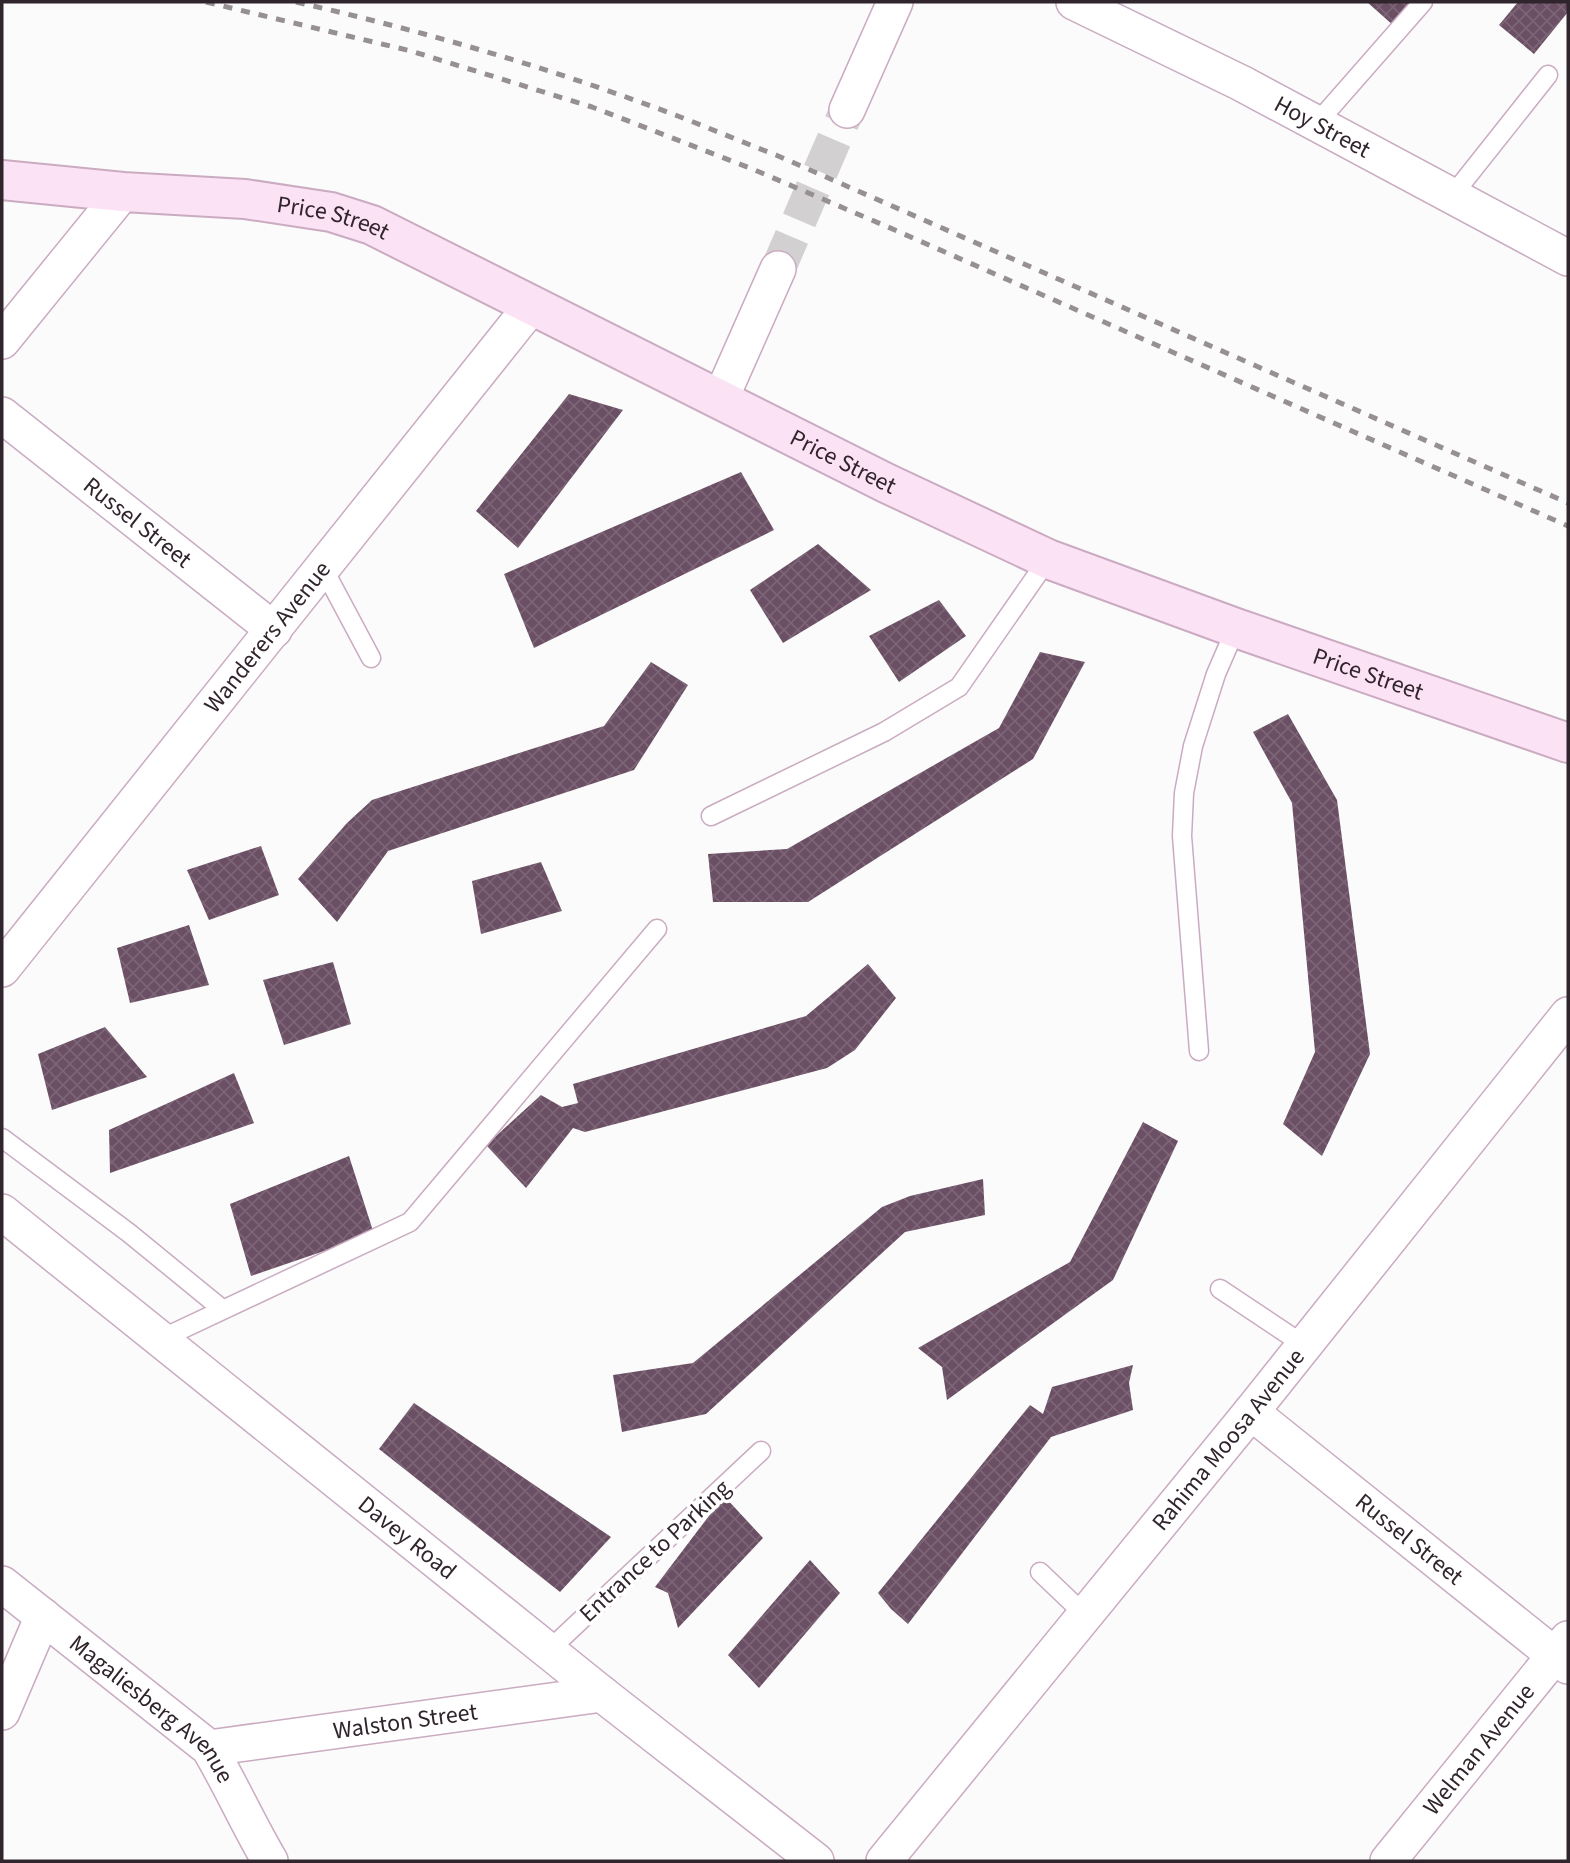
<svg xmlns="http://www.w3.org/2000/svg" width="1570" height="1863" viewBox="0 0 1570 1863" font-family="'Source Sans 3',sans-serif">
<defs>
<pattern id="building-cross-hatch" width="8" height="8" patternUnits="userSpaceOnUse" patternTransform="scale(1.75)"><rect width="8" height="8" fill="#6b4f64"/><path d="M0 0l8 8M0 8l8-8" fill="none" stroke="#7c6576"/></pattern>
</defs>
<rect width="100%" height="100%" fill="#fbfbfb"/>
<path fill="url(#building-cross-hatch)" d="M1367 2H1414L1394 26Z
M1518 2H1568V12L1534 54 1499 25Z
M569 394 623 410 518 548 476 511Z
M741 472 774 530 534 648 504 574Z
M818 544 871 590 783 643 750 590Z
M939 600 966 636 899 682 869 636Z
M1040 652 1085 662 1033 759 808 902H713L708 854 787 849 999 728Z
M651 662 688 685 634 770 388 851 337 922 298 879 347 823 372 800 604 726Z
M1288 714 1337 800 1370 1054 1322 1156 1283 1124 1315 1052 1292 803 1253 732Z
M261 846 279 895 209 920 187 870Z
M541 862 562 911 481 934 472 881Z
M189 925 209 985 130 1003 117 948Z
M333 962 351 1024 284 1045 263 980Z
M868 964 896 998 855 1050 827 1068 585 1132 573 1128 526 1188 486 1145 541 1095 562 1107 578 1103 573 1084 806 1016Z
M105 1027 147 1077 52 1110 38 1054Z
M234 1073 254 1123 110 1173 109 1130Z
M1143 1122 1178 1141 1113 1280 947 1400 942 1367 918 1348 1070 1262Z
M349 1156 374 1234 251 1276 230 1204Z
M983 1179 985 1215 905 1232 706 1414 622 1432 613 1375 693 1363 882 1207 910 1196Z
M1133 1365 1129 1383 1133 1410 1051 1437 908 1624 891 1609 878 1593 1030 1405 1043 1414 1052 1387Z
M414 1403 611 1537 560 1592 379 1449Z
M724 1496 763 1538 678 1628 668 1593 655 1587Z
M810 1560 840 1593 759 1688 728 1655Z"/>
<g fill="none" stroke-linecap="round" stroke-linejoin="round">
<path stroke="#d3d0d2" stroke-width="35" stroke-dasharray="35 18" stroke-linecap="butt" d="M778 269 847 110"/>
<g stroke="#caabc1" stroke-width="21">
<path id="lane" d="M1317 123 1423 2
M1452 196 1548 75
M323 568 371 658
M711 816 884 732 959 687 1048 559
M1199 1051 1182 836 1184 793 1193 746 1216 674 1236 628
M2 1138 129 1233 222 1309
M1220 1289 1304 1345
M161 1339 410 1222 657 929
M1040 1572 1085 1615
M548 1651 761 1451"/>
</g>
<g stroke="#caabc1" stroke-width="38">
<g id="street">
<path id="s1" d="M1074 2 1241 83 1568 258"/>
<path d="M847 110 895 2"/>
<path d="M2 341 123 192"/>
<path d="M720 400 778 269"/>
<path id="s2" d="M2 415 274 630"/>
<path id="s3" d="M2 969 525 314 529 303"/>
<path id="s4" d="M2 1212 602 1694 816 1861"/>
<path id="s5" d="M1251 1412 1568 1666"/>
<path id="s6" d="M2 1584 209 1748C231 1785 248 1824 270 1861"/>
<path d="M2 1712 43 1616"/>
<path id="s7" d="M209 1748 602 1694"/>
<path id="s8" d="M884 1861 1251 1412 1568 1015"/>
<path id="s9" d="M1388 1861 1568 1639"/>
</g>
</g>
<g stroke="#caabc1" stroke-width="42">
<g id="secondary">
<path id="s10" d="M2 180 123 192 245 199 331 212 372 225 886 483 1048 559 1236 628 1568 743"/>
</g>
</g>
<use href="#lane" stroke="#fff" stroke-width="18"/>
<use href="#street" stroke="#fff" stroke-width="35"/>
<use href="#secondary" stroke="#fce2f5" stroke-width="38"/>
<path stroke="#969094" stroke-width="5" stroke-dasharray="9 9" stroke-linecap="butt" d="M206 2 411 51 592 107 750 168 888 227 1568 526
M296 2C415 29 536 64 651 106 693 121 734 139 776 155L1568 503"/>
</g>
<g text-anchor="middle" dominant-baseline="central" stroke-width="7" stroke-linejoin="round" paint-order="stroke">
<g font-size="24" fill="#31252d" stroke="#fff">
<text stroke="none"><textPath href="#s1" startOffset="278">Hoy Street</textPath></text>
<text stroke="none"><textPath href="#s10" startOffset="334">Price Street</textPath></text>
<text stroke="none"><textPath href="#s10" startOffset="901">Price Street</textPath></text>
<text stroke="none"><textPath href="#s2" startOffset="173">Russel Street</textPath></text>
<text stroke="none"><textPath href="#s3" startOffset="425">Wanderers Avenue</textPath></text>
<text stroke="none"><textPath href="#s10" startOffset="1468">Price Street</textPath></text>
<text stroke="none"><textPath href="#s8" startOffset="544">Rahima Moosa Avenue</textPath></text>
<text stroke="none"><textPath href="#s4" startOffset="520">Davey Road</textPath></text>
<text stroke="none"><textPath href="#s5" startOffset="203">Russel Street</textPath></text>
<text transform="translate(655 1551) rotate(-43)">Entrance to Parking</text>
<text stroke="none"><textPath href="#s6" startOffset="196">Magaliesberg Avenue</textPath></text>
<text stroke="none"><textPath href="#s7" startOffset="198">Walston Street</textPath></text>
<text stroke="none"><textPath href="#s9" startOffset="144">Welman Avenue</textPath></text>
</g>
</g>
<rect width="1570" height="1863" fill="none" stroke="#31252d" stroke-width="7"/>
</svg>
